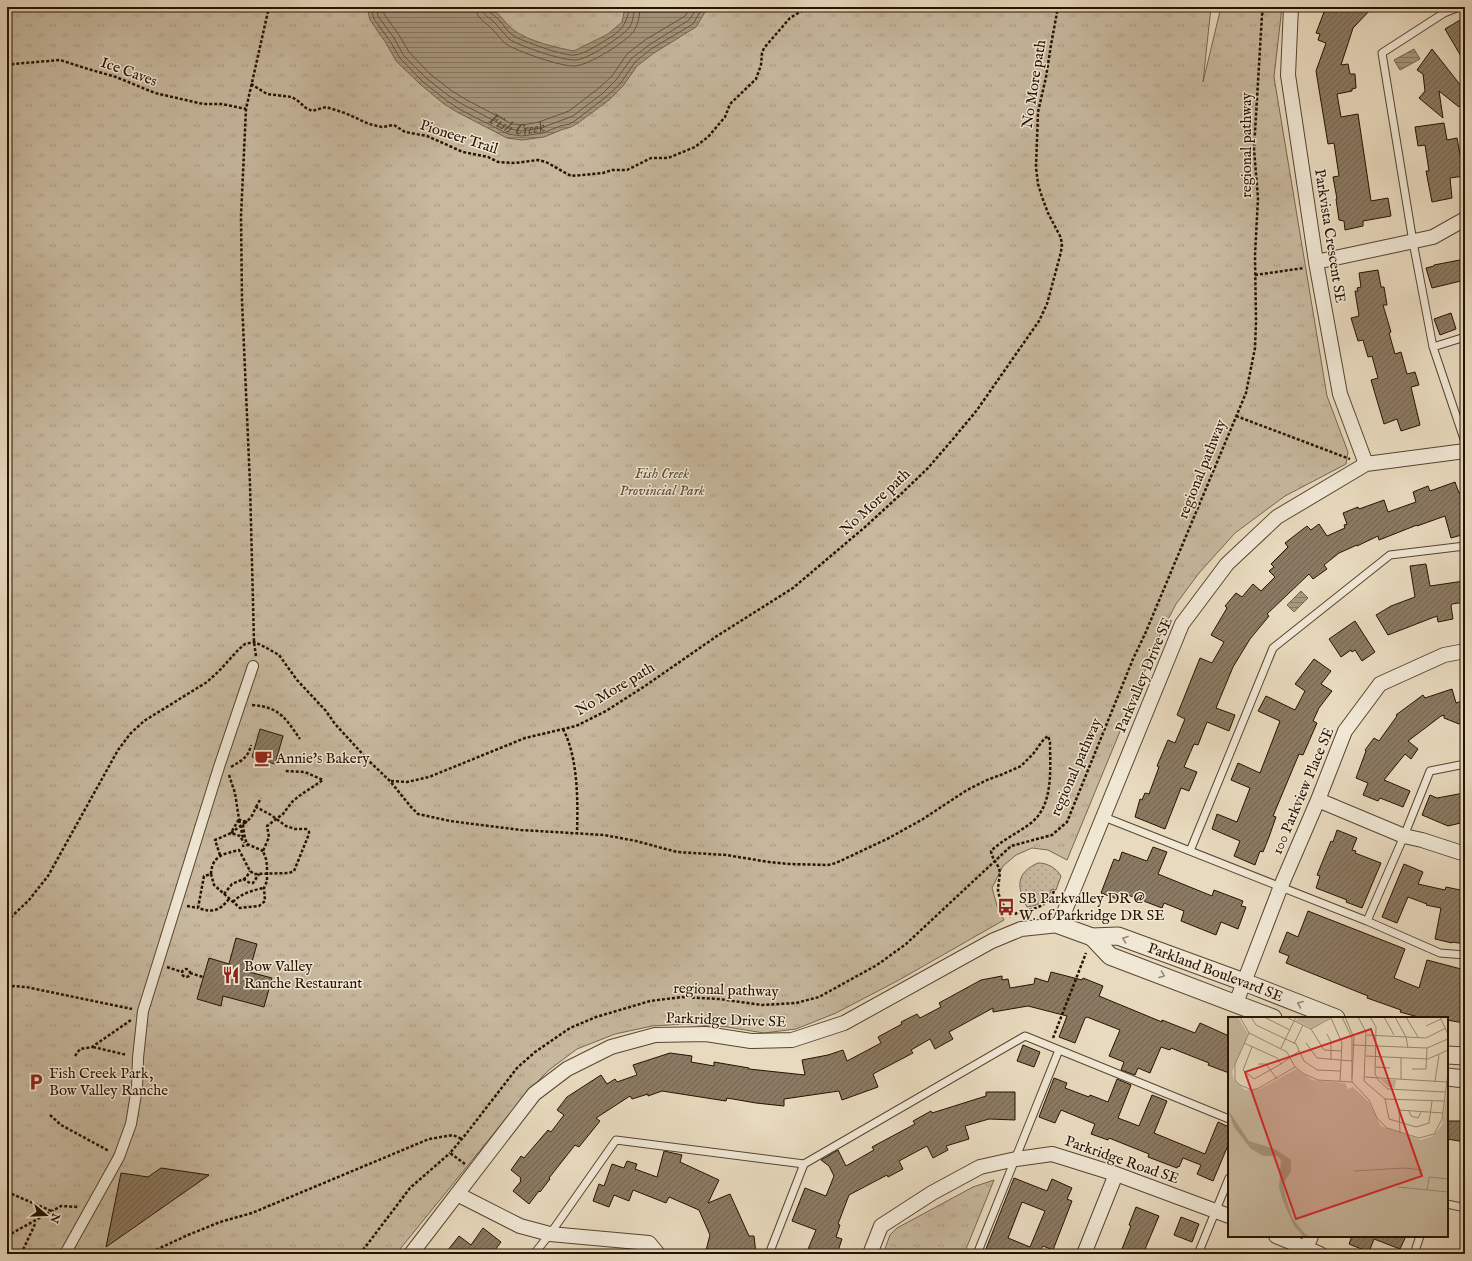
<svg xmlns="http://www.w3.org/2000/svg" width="1472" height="1261" viewBox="0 0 1472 1261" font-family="'IM FELL English',serif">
<defs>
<pattern id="grass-dots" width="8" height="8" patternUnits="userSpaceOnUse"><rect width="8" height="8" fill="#c7b89e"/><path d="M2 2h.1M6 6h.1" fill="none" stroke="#ab9d86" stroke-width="1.8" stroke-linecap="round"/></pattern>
<pattern id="park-tufts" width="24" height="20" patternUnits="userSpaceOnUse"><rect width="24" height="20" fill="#c7b89e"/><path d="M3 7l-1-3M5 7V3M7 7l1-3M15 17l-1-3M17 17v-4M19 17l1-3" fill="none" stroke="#ab9d86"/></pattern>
<pattern id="water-rules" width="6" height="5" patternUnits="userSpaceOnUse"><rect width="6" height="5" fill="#a6967d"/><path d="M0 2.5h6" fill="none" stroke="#877964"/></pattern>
<pattern id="building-hatch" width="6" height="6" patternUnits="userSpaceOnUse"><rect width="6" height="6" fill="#8b7a63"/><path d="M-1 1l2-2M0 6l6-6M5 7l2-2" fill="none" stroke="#72634f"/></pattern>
</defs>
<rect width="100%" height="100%" fill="#e8dabe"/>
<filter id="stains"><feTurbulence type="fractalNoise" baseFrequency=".005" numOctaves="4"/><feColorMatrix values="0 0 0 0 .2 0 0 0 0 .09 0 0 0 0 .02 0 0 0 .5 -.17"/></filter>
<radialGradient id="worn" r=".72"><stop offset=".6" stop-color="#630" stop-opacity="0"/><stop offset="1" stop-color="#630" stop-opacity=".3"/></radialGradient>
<path fill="url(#grass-dots)" stroke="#77664f" d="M1038 863C1048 863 1056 868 1061 876L1056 890 1052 889C1047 901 1040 905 1027 907 1017 888 1015 873 1038 863Z"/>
<path fill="url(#park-tufts)" stroke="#77664f" d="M7 7H1211L1203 82 1221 7H1282L1274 77 1327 396 1348 452 1346 464 1285 496 1235 533 1199 573 1176 604 1158 639 1067 860 1048 850 1032 848 1016 855 1003 866 992 888 997 906 1004 920 899 980 836 1013 796 1029 764 1033 727 1027 686 1024 652 1026 615 1034 577 1049 549 1070 529 1090 396 1254H7Z
M994 1180 964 1254H883L890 1235 897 1228 973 1187Z"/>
<path fill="url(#water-rules)" stroke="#73624b" d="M367 7H487C500 11 504 24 515 31 528 41 558 48 574 51L608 34 622 22 625 7H708L696 27 654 53 637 66 623 86 609 100 578 123 571 127 561 130 544 137 522 140 507 138 457 112 444 104 421 85 396 61 386 43 370 20Z
M1414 49 1420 59 1400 70 1394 60Z
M1301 591 1308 598 1294 612 1287 605Z"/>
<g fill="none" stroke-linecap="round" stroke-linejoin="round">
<g stroke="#66543e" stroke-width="1">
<path d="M371 7 374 19 390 41 400 58 423 82 446 100 459 109 508 134 522 136 543 133 560 126 570 124 576 120 607 96 620 84 635 62 651 49 693 24 703 7"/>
<path id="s1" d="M376 7 378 16 394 38 404 56 426 78 449 96 462 104 510 129 522 131 541 128 573 116 603 93 616 80 631 59 649 45 689 20 698 7"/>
<path d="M383 7 384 14 399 35 409 52 430 74 452 91 465 99 512 124 523 125 539 122 569 111 599 88 612 76 627 54 645 40 685 16 691 7"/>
<path d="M476 7C476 17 482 20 489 26 495 31 499 38 506 44 516 51 562 67 575 66 589 65 626 42 634 31 638 25 640 14 640 7"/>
<path d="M482 7C482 16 490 17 495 23 500 28 504 34 509 39 519 46 561 60 574 60 586 61 621 37 629 28 633 23 634 13 634 7"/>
<path d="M487 7C488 13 493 14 497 18 503 23 506 31 514 36 522 41 566 57 575 55 584 54 598 45 606 40 620 32 628 24 629 7"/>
</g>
</g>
<path fill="url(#building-hatch)" stroke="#271300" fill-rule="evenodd" d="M1326 7H1373L1353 28 1341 65 1348 64 1350 74H1355L1356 88 1352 89V91L1337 94 1341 117 1358 114 1371 201 1388 198 1391 216 1363 221V226L1345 230 1344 221 1339 220 1336 199H1337L1333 177 1339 176 1334 143 1328 144 1316 71 1326 43 1318 40 1320 34 1316 33Z
M1465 17V63L1445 29Z
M1432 49 1465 91V100L1459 107 1439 91 1443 118 1419 98 1425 91 1423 74 1417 70Z
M1444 123 1447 140 1457 138 1464 176 1450 178 1452 198 1432 202 1426 171H1429L1425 145 1418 146 1415 127Z
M1465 259V280L1432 288 1426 268 1434 266V265Z
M1378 270 1381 287H1384L1387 305H1383L1391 332 1389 333 1395 354 1401 352 1407 374 1415 372 1419 385 1411 387 1420 425 1401 431 1397 419 1384 424 1371 380 1378 378 1372 356 1368 357 1363 340 1358 341 1351 318 1359 316 1355 291H1358L1357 288 1361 287 1359 273Z
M1451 313 1456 329 1440 335 1434 319Z
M1455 482 1459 493 1465 492V516L1461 517 1465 528V534L1451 538 1445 516 1417 526V525L1379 540 1378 536 1357 546V545L1339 553 1324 565 1327 569 1313 579 1309 574 1267 614 1269 616 1250 639 1233 667 1216 708 1235 715 1229 731 1207 722 1198 745 1194 744 1184 767 1197 772 1189 791 1181 788 1165 829 1135 817 1140 799 1142 800 1145 793 1149 794 1159 767 1157 766 1168 740 1175 743 1185 719 1177 715 1200 658 1212 663 1224 642 1211 635 1227 608 1225 606 1236 593 1242 597 1253 584 1261 591 1275 577 1269 571 1274 567 1271 564 1288 547 1285 543 1307 526 1311 530 1319 524 1327 536 1345 528 1344 525 1347 524 1343 513 1358 507 1359 509 1384 500 1388 512 1416 502 1413 492 1428 486 1430 491Z
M1426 564 1430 586 1464 581 1465 602 1452 604 1451 606 1453 619 1438 622 1437 616 1388 635 1376 615 1391 606 1415 597 1410 566Z
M1355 621 1375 652 1362 661 1355 650 1352 652 1351 650 1341 657 1329 639Z
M1314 659 1331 671 1321 684 1332 691 1319 708 1313 721 1317 723 1303 755 1299 754 1273 816 1276 817 1269 837 1263 852 1260 851 1255 865 1234 856 1240 841 1212 829 1217 814 1237 822 1250 788 1231 780 1238 763 1260 773 1280 721 1258 711 1266 696 1295 710 1305 691 1295 684Z
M1452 689 1456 703 1465 700V722L1459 724 1444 718V715L1441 716 1408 741 1418 749 1411 759 1405 754 1384 780 1410 791 1403 807 1380 798 1378 801 1363 795 1368 783 1356 778 1366 751 1365 750 1374 738 1379 741 1397 716 1396 715 1423 695 1425 698Z
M260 729 283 736 275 764 252 757Z
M1464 793 1465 800V822L1448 826 1422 815 1430 795 1437 798Z
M1337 830 1357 838 1352 850 1356 851 1355 853 1381 863 1362 908 1346 902 1347 900 1316 888 1320 876 1317 875 1331 841 1333 842Z
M1153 847 1167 852 1158 874 1212 896 1214 890 1243 901 1241 906 1246 907 1238 929 1221 922 1216 935 1181 921 1184 911 1164 903 1162 908 1120 892 1117 899 1101 893 1114 859 1119 861 1122 852 1147 861Z
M1404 864 1423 872 1418 884 1445 890 1446 887 1465 891V944L1452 942V943L1435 939 1441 908 1426 905 1427 904 1408 897 1397 923 1382 917Z
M1308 911 1405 949 1394 978 1419 988 1427 960 1465 970 1464 1023 1447 1020V1018H1422L1400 1012 1401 1010 1367 998 1368 996 1286 963 1289 956 1279 952 1287 932 1298 937Z
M236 938 257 944 249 972 272 978 264 1007 223 996 221 1006 197 999 209 958 229 964Z
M1051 972 1082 980 1083 978 1103 986 1099 996 1162 1022V1020L1195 1033 1200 1023 1229 1036V1073L1208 1065 1209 1063 1171 1048 1170 1050 1161 1047 1150 1073 1138 1068 1135 1075 1121 1070 1124 1062 1109 1056 1120 1030 1087 1017 1085 1018 1075 1043 1059 1037 1067 1016 1028 1006 993 1012V1008L949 1032 953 1039 935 1049 930 1039 911 1050 913 1053 873 1074 878 1087 842 1100 839 1091 784 1099V1106L756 1103 727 1098 726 1101 662 1091 648 1096V1094L632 1099 630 1096 596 1118 600 1121 579 1147 575 1145 549 1178 550 1179 540 1192 539 1191 529 1204 513 1191 521 1181 520 1180 521 1178 511 1170 521 1156 524 1158 548 1130 551 1132 564 1115 557 1110 567 1097 601 1075 607 1084 615 1079 617 1082 637 1075 633 1065 670 1053 692 1056 691 1062 714 1066V1062L749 1068V1069L805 1075 802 1060 828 1055 843 1050 847 1061 881 1043 878 1037 902 1024 901 1022 917 1014 920 1018 941 1007 939 1003 981 980 1002 976V980L1008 979 1010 988 1034 984 1035 978 1048 982Z
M1023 1045 1040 1052 1034 1067 1017 1061Z
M1054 1078 1067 1083 1065 1088 1089 1097 1090 1095 1108 1102 1117 1079 1131 1085 1118 1118 1139 1126 1152 1095 1167 1101 1154 1133 1205 1154 1218 1122 1229 1127V1143L1213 1181 1197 1174 1201 1165 1183 1158 1179 1167 1178 1166 1177 1168 1148 1157 1149 1154 1109 1138 1108 1140 1091 1134 1095 1124 1061 1110 1055 1123 1039 1117Z
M986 1092H1015V1120L989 1119 965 1126 969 1139 946 1146 948 1150 933 1158 927 1146 899 1161 903 1169 888 1177 887 1175 849 1195 838 1224 840 1225 836 1237 842 1239 837 1254H806L816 1230 792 1221 805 1188 826 1196 834 1176 829 1166 821 1160 838 1150 846 1166 874 1150 872 1147 915 1124 913 1121 931 1111 932 1113 986 1096Z
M1447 1121H1465V1142L1447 1139Z
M664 1151 682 1155 680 1162 719 1180 708 1203 730 1194 749 1236H754L756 1254H705L710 1235 699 1210 669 1197 666 1203 633 1190 629 1201 614 1195 609 1207 593 1201 599 1184 604 1186 612 1164 624 1168 627 1161 637 1164 635 1169 657 1177Z
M161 1168 209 1175 106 1247 121 1173 148 1177Z
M1014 1178 1047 1191 1052 1179 1072 1188 1067 1199 1072 1201 1053 1250 1043 1246 1040 1251 1047 1254H984ZM1022 1202 1045 1211 1030 1247 1008 1238Z
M1136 1207 1159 1216 1143 1254H1120L1131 1226 1129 1225Z
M1181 1217 1199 1224 1192 1242 1174 1235Z
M483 1228 501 1242 492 1254H454L448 1250 459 1236 471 1245Z
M1352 1236H1406L1400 1249 1374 1239 1369 1252 1349 1244Z"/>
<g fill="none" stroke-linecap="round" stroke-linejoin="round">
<g stroke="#574530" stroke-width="9">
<path id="service" d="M1459 7 1444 13 1382 53 1413 242 1433 347 1465 442
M1433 347 1465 337
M1104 817 1367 921 1440 953 1465 955
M1190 851 1273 648 1390 555 1465 546
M1367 921 1404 836 1430 771 1465 764
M1447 1204 1461 1207H1465
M534 1254 550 1234 616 1140 804 1164
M769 1254 804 1164 1025 1036 1229 1119
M977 1254 1059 1050
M1198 1254 1229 1178
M1414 1254 1420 1236"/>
</g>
<g stroke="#574530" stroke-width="12">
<path id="pedestrian" d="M65 1254 119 1157 131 1124 137 1088 138 1058 143 1011 219 767 253 666"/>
</g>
<g stroke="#574530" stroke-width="16">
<path id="minor" d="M1291 7 1288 75 1316 262 1340 394 1366 464
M1316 262 1433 237 1465 219
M1318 800 1404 836 1422 840 1465 854
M1236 1003 1281 886 1318 800 1345 731 1380 684 1444 655 1465 651
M457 1194 520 1226 550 1234 649 1243 658 1254
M1276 1236 1320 1254
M411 1254 534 1094 567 1069 611 1047 655 1035 706 1034 751 1041 792 1040 844 1023 992 941 1021 929 1059 925 1182 624 1227 564 1277 517 1366 464 1465 451
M870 1254 881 1226 932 1193 980 1167 1016 1159 1052 1154 1116 1174 1229 1216
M1084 1254 1116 1174
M1304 1254 1311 1236"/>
</g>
<g stroke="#574530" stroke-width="19">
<g id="tertiary">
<path id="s2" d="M1059 925 1092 937 1118 936 1244 982 1336 1018"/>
<path d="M1092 937 1110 956 1273 1018"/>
<path d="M1447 1055 1465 1056"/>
<path d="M1447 1077 1465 1079"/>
</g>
</g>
<path stroke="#271300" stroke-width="2.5" stroke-dasharray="3 2" stroke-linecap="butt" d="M7 67 13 64 60 60 88 69 116 77 155 93 203 104H222L246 109
M251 84 267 94 292 97 298 101 306 108 312 111 326 107 345 113 369 124 382 127 394 125 405 132 427 136 463 152 488 157 498 162 515 163 538 160 546 162 571 176 603 173 612 170H627L651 158H668L695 147 708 137 725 117 730 104 756 79 761 65 762 53 764 48 790 18 808 7
M1255 275 1304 268
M1236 416 1350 459
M256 656 254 642 250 484 242 301 241 216 246 109 269 7
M252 705C280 707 286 719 300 739
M563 729C578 757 578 801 577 833
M231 767C242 760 248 758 251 745
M391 781 407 782 429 777 525 738 576 726 606 711 645 686 717 636 793 588 865 527 901 494 928 468 953 439 977 410 1039 321 1047 304 1061 252 1062 243 1060 236 1048 213 1042 197 1038 184 1036 167 1038 112 1046 77 1051 45 1058 7
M256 807 261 798
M232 831 239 819 243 838
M231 833 247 821 243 826 245 839 248 845 242 846
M247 844 263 851
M220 855 215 840 231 833 240 836 244 843
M211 874C212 855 224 854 239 850L250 871 254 874 289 873 294 871 309 834V832L306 829H295L286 826 271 815 256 807C253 814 250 823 241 821L239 819 235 793 229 775
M243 879 250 883H253L259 874
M224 894 232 884 246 878 250 871
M229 899C219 911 213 913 198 908L204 876 211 874 214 885 240 908 259 906 265 901 264 888 267 881V866L266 859 263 851 269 837 267 826 283 814 292 802 299 796 323 780 305 772 285 771
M233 902C240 894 253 890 264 888
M187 906 198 908
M7 921 29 900 48 876 118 750 130 734 144 721 207 682 219 671 239 649 245 644 254 642 265 647 279 655 297 680 326 711 335 724 369 761 390 781 411 807 418 814 450 821 521 830 604 835 636 841 677 852 726 855 769 862 789 864 828 865 836 863 889 838 923 819 967 790 987 780 1003 774 1021 766 1033 754 1044 739 1048 736 1050 742C1050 768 1054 805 1031 823 1018 833 1002 840 991 851 992 858 996 862 999 868 1001 875 998 883 998 890 999 899 1005 908 1010 916 1028 907 1045 912 1054 891
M167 967 182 972
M182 973a4 4 0 1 1 8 0a4 4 0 1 1-8 0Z
M190 973 203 977
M7 988 14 986 26 987 132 1009
M1053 1038 1086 953
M93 1047 127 1055
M75 1056 80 1049 92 1047 131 1020
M50 1115 61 1125 109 1151
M465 1164 450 1153 466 1134 517 1068 535 1052 570 1028 596 1017 630 1007 650 1001 682 997 719 999 762 1005 796 1003 819 997 877 965 906 944 1011 846 1052 835 1067 822 1133 659 1145 634 1246 393 1255 348 1256 322 1255 255 1258 198 1254 149 1262 15 1264 7
M7 1192 54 1212
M7 1236 61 1206 78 1207
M21 1254 36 1222
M147 1254 188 1235 220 1222 252 1213 429 1139 453 1135 462 1139
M360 1254 410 1188 450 1153"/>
<use href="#service" stroke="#f0e7d5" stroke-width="7"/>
<use href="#pedestrian" stroke="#f0e7d5" stroke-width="10"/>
<use href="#minor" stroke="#f0e7d5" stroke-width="14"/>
<use href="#tertiary" stroke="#f0e7d5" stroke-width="17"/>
</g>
<defs><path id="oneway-chevron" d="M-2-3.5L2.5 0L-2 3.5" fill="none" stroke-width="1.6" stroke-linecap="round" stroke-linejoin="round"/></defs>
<g stroke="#968875">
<use href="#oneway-chevron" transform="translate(1125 939) rotate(-160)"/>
<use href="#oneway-chevron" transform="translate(1162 975) rotate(21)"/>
<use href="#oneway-chevron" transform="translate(1300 1004) rotate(-158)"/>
</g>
<defs>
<g id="cafe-bare" transform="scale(1.38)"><path d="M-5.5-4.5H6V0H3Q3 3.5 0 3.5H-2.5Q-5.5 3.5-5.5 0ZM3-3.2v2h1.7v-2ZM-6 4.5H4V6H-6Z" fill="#8f2418" stroke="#f0e7d5" stroke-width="2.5" paint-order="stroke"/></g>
<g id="bus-bare" transform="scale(1.38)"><path d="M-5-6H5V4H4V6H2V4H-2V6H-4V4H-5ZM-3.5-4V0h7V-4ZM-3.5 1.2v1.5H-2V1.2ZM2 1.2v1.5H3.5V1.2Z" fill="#8f2418" stroke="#f0e7d5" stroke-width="2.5" paint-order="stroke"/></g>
<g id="restaurant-bare" transform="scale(1.38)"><path d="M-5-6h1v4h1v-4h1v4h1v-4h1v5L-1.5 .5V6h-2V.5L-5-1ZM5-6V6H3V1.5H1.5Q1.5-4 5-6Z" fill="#8f2418" stroke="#f0e7d5" stroke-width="2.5" paint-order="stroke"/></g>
<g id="parking-bare" transform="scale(1.38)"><path d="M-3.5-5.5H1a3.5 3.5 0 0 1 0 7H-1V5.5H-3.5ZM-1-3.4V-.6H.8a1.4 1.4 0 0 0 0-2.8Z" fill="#8f2418" stroke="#f0e7d5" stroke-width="2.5" paint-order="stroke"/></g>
</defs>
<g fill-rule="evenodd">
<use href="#cafe-bare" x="263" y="758"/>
<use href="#bus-bare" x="1006" y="907"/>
<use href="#restaurant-bare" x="231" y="975"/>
<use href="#parking-bare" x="36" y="1082"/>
</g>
<g text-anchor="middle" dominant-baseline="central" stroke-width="3" stroke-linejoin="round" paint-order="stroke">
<g font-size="15" fill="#271300" stroke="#f0e7d5">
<text transform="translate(129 72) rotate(20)">Ice Caves</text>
<text transform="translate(1034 84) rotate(-81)">No More path</text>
<text transform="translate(459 137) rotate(18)">Pioneer Trail</text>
<text transform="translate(1246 145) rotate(-90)">regional pathway</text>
<text transform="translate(1330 236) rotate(81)">Parkvista Crescent SE</text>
<text transform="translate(1202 469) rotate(-68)">regional pathway</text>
<text transform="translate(875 502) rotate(-43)">No More path</text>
<text transform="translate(1144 675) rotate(-67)">Parkvalley Drive SE</text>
<text transform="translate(615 689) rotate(-31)">No More path</text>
<text transform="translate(1076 767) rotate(-66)">regional pathway</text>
<text transform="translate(1303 791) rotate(-67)">100 Parkview Place SE</text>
<text stroke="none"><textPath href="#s2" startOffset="165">Parkland Boulevard SE</textPath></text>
<text transform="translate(726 990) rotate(2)">regional pathway</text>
<text transform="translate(726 1020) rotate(2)">Parkridge Drive SE</text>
<text transform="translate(1122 1160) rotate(19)">Parkridge Road SE</text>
</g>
<g font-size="15" font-style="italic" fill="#5f4d37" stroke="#f0e7d5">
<text x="662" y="473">Fish Creek<tspan x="662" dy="17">Provincial Park</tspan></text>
</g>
<g font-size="15" fill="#271300" stroke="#f0e7d5" text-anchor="start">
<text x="276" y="758">Annie's Bakery</text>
<text x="1019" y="898">SB Parkvalley DR @<tspan x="1019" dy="17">W. of Parkridge DR SE</tspan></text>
<text x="244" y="966">Bow Valley<tspan x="244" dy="17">Ranche Restaurant</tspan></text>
<text x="49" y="1073">Fish Creek Park,<tspan x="49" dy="17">Bow Valley Ranche</tspan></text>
</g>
<g font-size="16" font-style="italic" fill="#5a4732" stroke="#f0e7d5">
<text stroke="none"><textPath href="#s1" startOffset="193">Fish Creek</textPath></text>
</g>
</g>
<g transform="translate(1228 1017)">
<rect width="220" height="220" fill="#e8dabe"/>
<path d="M0 0H10L20 17 4 55 6 63 17 73 32 72 68 52 84 63 117 66 120 72 125 70 140 84 153 109 193 123 205 119 214 108 220 68V220H0ZM70 0H103L84 11 68 4ZM152 62 168 63 167 71 160 70Z" fill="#c7b89e"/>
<path d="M0 93 21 124 47 132 63 143V154L55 167 58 181 65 202 77 217 83 220H76L66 209 55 184 51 170 53 143 49 139H35L22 131 6 110Z" fill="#a6967d"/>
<path fill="none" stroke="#9b8a72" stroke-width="1" d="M12 0 21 16 59 35 67 50 76 57 90 63 124 65M23 0 28 8 68 27 76 44 89 53 112 54M36 0 62 13M58 0 83 12 103 1 114 26 112 64M114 0 124 21V65L141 83 149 101 159 111 191 121 206 117 214 102 220 56M117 0 126 21 124 61M130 0 138 15 136 64 157 82 216 84M142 0 148 10 147 57 151 64 160 72 217 75M156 0 166 18M167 0 178 20 180 31M178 0 190 20M212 0 220 17M198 9 213 2M83 12 96 33 113 34M21 16 7 47V63L12 68 24 73 31 71 67 50M99 17 103 25V43M139 18 198 21 218 11M16 26 49 41 53 47M78 26 89 41 124 44M66 27 75 8M124 28 199 31 220 22M24 30 15 53 26 62 53 47 71 34M53 31 68 0M138 39 200 42 220 33M30 47H38L49 62M147 50 162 51M184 52H198L199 31M137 60 219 65M173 62V40M207 64 211 38M157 82 161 102 188 110 201 106 204 84M181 94 183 99 190 101 193 95M172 116 171 93 215 96M126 154 176 151 195 153M170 170 220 175M199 173 201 160 220 162"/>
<path fill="#d62828" fill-opacity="0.15" stroke="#d62828" stroke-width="2" d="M143 12 194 159 68 202 17 55Z"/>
<rect width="220" height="220" fill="none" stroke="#271300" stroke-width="2"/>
</g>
<rect width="1472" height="1261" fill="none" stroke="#e8dabe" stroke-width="24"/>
<rect x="8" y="8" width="1456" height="1245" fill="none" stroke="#271300" stroke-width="2"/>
<rect x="12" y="12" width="1448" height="1237" fill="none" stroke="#271300"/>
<g transform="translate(46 1215) rotate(109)" stroke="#f0e7d5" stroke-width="3" paint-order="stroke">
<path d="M0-3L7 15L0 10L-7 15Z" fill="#271300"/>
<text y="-6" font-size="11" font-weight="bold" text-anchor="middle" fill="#271300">N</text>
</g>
<rect width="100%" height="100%" filter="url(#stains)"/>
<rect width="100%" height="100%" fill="url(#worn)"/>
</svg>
